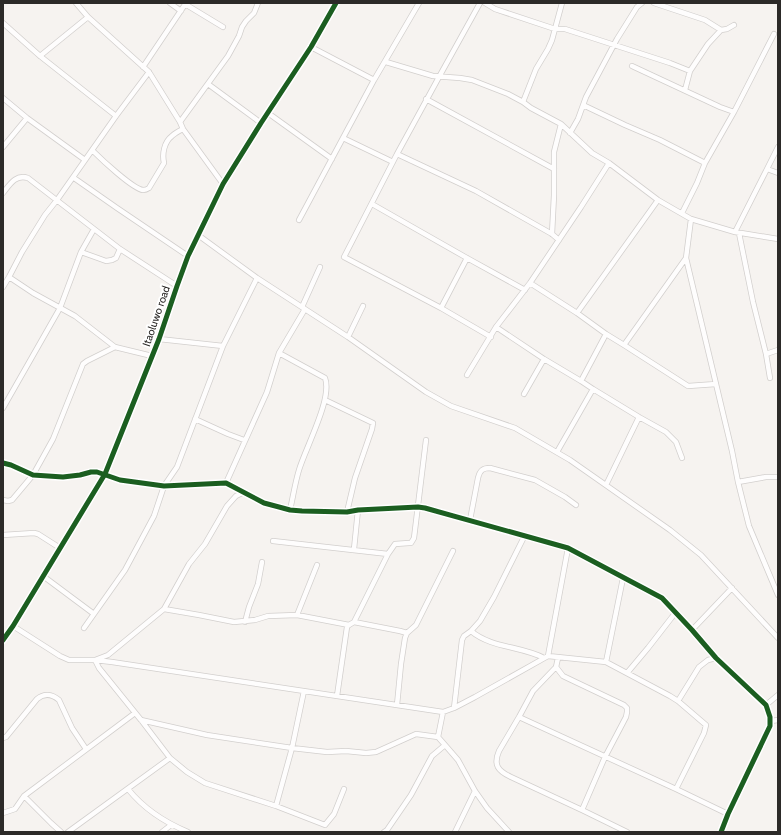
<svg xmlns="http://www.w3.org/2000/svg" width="781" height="835" viewBox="0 0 781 835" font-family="Cabin,sans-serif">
<rect width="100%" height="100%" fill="#f6f3f0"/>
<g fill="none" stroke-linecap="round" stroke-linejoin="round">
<g stroke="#d2cfcd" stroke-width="6">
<path id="minor" d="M76 3 88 17 149 72 180 122 183 129 223 184
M170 3 181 11
M480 3 439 77 397 154 344 257 441 308 491 337
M485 3 495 9 555 29H565L670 63 690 71
M654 3 705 20 721 30
M185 4 223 27
M3 23 40 56 116 116
M311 47 374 80
M40 56 88 17
M386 62 433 76 460 78 472 80 508 94 523 102 531 108 561 124 592 153 609 163 658 200 691 219 735 232 778 239
M632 66 720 107 734 112
M143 67 186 3
M208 84 261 123
M685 90 690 71 708 44 721 30 727 29 734 25
M3 98 27 118 85 160
M426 99 554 169
M523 102 536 69 548 49 552 40 562 3
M583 105 625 125 660 140 705 163
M268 113 332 159
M180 122 228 56 239 36 242 27 246 21 254 13 258 3
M570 133 578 119 586 97 617 39 637 7 642 3
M343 138 393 162
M3 147 27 118
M93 151C101 159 133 189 143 190 145 190 146 190 149 188L164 163C162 154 164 142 172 136 175 133 179 131 183 129
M397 154 476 191 552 234 559 240
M767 169 778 173
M74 178 117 208 188 256
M3 193C10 184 16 174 28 178L120 249 177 286
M372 204 467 258 525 290
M682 213 697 183 705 163 734 112 774 34
M691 219 686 258 732 451 738 482
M299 220 374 80 419 3
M735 232 767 169 778 147
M739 233 753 302 766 354 778 350
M552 234 554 195V152L561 124
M198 235 257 278 348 337 426 392 451 406 515 428 570 460 670 530 701 555 778 638
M81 252 106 261 112 260 116 258 120 249
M9 277 33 293 75 316 115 347 152 356
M530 283 577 313 606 334 581 381 593 389 557 452
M3 287 9 277 22 252 45 215 57 200 116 116 149 72
M302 307 320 267
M441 308 467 258
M577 313 658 200
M496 327 544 359 581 381
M606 334 624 345 688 386 716 384
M348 337 363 306
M624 345 686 258
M223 346 257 278
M279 353 325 378C333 398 305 449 299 470 295 483 293 497 290 510
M766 354 770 378
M467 375 496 327 530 283 581 207 609 163
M593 389 639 417 666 432 676 442 682 458
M524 394 544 359
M325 400 373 423 372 429 355 478 347 512
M3 408 60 308 81 252 94 229
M195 419 228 434 244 440
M3 463 11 465 33 475 63 477 80 475 91 472H97L120 480 164 486 226 483 264 503 290 510 302 511 347 512 358 510 418 507 425 508 568 548 662 598 692 630 716 658 766 705 770 717V726L728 814 721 832
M226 483 267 392 279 353 305 309
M606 485 639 417
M244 492 236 496 227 506 205 544 189 564 164 609 108 655 95 660 99 668 141 720 170 758 187 772 205 783 276 806 325 825 334 814 344 789
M3 500 8 501 12 500 33 475 53 439 83 364 87 361 115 347
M470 520 478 478C480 470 483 468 490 468L535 480 565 497 576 505
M3 535 34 533 38 534 60 548
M273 541 388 554
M354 549 358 510
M43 576 94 614
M778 595 749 526 738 482 766 477H778
M164 609 199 615 234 622 255 620 268 616 297 615 349 625
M297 615 317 565
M245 622 249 607 258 584 262 562
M354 622 400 631 407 633
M13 626 60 656 69 660H95L112 662 443 712 438 737 445 745 458 760 475 791 487 808 509 832
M84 628 125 570 154 516 164 486 177 467 223 346 159 339
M692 630 732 588
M471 631C491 648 521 646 544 658
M3 640 13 626 105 474 159 339 177 286 188 256 223 184 261 123 311 47 336 3
M548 656 568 548
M558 658 556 667 533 691 519 717 499 751C493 765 498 771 511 777L582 810 627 832
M606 662 623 578
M556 667 563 676 624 705 627 708V712L626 717 605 757 582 810
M627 673 648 648 676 612
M337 696 347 627 349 625 354 622 388 554 395 544 409 543H411L414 538 426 440
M678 701 699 667 708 660 716 658
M397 705 401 664 405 638 407 633 416 625 453 551
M766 705 778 695
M454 708 462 640 464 636 471 631 480 621 494 597 525 535
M443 712 454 708 475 697 548 656 606 662 670 696 678 701 706 725 704 733 676 789
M519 717 676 789 728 814
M141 720 207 735 292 748 327 752 346 751 366 753 376 752 416 734 438 737
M771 721 778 720
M3 738 6 737 37 699C44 693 52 694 59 700L72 728 86 749
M128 789C144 809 164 822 188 832
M24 796 51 823 61 832
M276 806 292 748 304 691
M3 813 15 809 24 796 135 713
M68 832 170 758
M162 832 171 825
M384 832 387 830 411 795 432 756 445 745
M455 832 475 791"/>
</g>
<use href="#minor" stroke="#fefdfd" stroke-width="4.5"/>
<g stroke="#fff" stroke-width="8">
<path id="cycleway" d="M3 463 11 465 33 475 63 477 80 475 91 472H97L120 480 164 486 226 483 264 503 290 510 302 511 347 512 358 510 418 507 425 508 568 548 662 598 692 630 716 658 766 705 770 717V726L728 814 721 832
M3 640 13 626 105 474 159 339 177 286 188 256 223 184 261 123 311 47 336 3"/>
</g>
<use href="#cycleway" stroke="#1b5e20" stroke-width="5"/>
</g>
<g text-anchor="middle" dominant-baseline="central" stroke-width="4" stroke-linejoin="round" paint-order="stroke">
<g font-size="11" fill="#2c2a28" stroke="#fff">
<text transform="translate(156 316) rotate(-71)">Itaoluwo road</text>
</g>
</g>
<rect width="781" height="835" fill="none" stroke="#2c2a28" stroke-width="8"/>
</svg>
